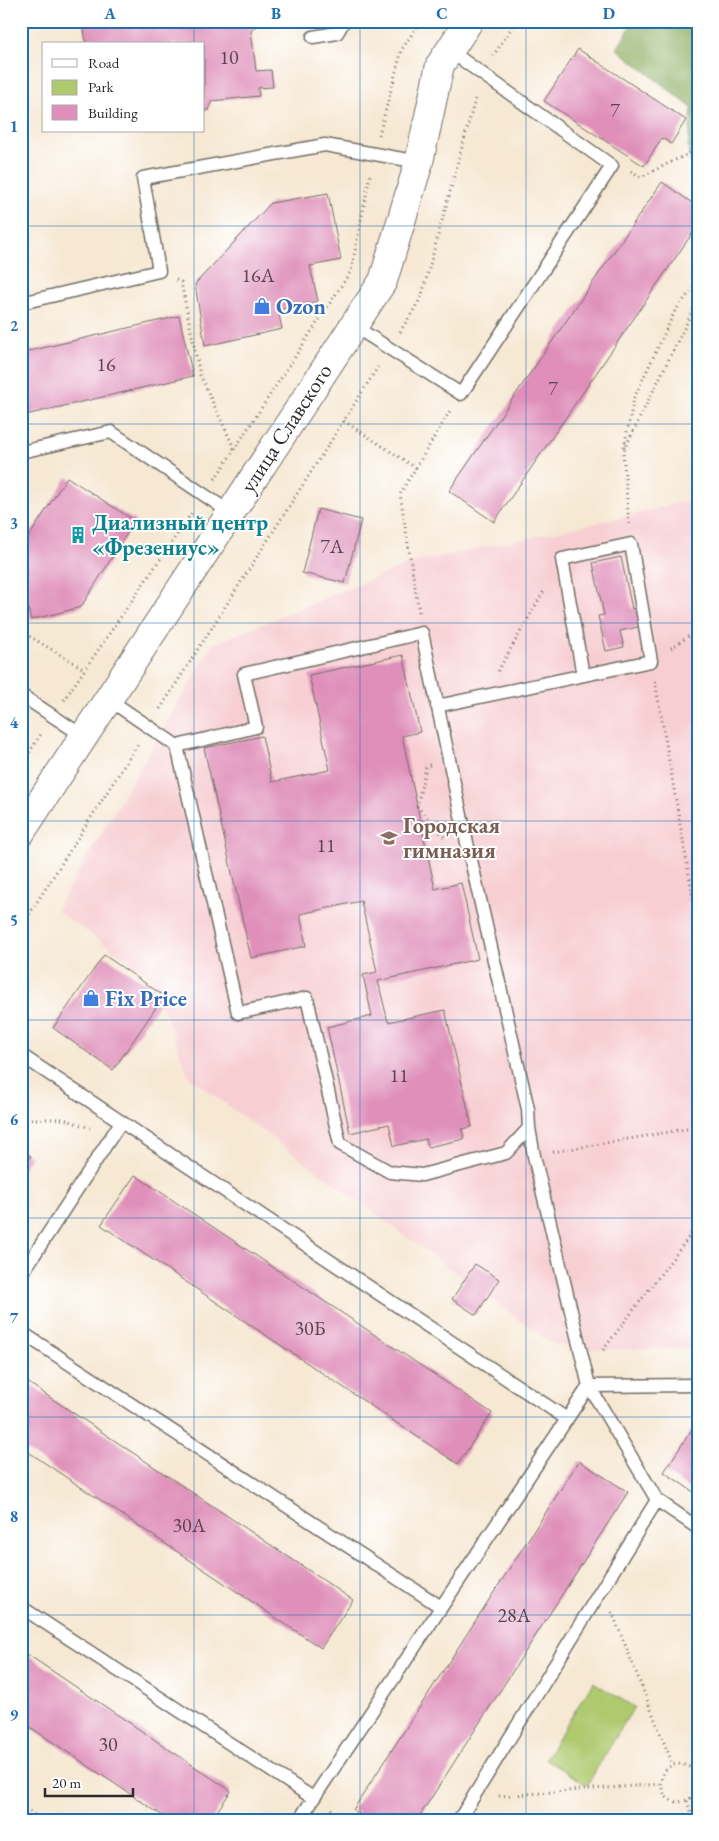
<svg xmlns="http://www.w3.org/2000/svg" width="719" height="1841" viewBox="0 0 719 1841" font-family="'EB Garamond',serif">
<rect width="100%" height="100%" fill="#fff"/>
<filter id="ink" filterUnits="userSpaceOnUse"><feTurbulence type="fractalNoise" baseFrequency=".02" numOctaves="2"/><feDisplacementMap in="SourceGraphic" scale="10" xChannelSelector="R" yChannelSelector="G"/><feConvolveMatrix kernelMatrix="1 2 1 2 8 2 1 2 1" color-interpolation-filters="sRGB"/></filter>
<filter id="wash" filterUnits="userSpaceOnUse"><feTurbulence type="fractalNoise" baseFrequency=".0096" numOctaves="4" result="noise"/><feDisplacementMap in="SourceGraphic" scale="20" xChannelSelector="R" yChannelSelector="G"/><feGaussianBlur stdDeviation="1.12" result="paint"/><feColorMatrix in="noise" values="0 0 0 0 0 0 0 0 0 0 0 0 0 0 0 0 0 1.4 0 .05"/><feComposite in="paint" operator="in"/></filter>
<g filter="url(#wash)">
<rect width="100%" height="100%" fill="#f6e8d3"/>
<path fill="#f7cfd3" d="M698 498V1348L581 1350 551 1343 189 1077 151 976 56 910 213 644 411 563 628 516Z"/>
<path fill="#afc96e" stroke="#6d7a4c" d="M593 1682 634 1707 587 1785 545 1759Z"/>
<path fill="#8bad61" stroke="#5b6c46" d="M662 21H698V192L695 190 688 146 692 108 617 49 633 22 659 26Z"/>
<g id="blocks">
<path fill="#df8fb9" d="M83 21H145V26L159 25 158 21H256V26L251 31 256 71 271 70 273 87 258 88 259 96 212 101 208 110 204 111V44H86Z
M578 49 686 120 671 144 662 138 644 166 544 101Z
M662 182 698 207V225L494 522 449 491Z
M328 193 341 260 310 266 318 301 278 310 282 329 205 346 195 284 271 203Z
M179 316 193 376 21 416V353Z
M67 477 135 521 81 607 31 620 21 583V549Z
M318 509 361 520 345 583 302 573Z
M621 557 632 609 638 607 642 626 620 631 624 647 606 651 598 616 604 615 593 563Z
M403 655 420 732 402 736 435 889 461 883 478 959 378 981 388 1022 445 1010 472 1127 462 1129 464 1139 428 1147 426 1139 394 1146 389 1124 350 1133 327 1027 372 1016 363 975 377 972 361 901 300 914 306 946 251 958 204 748 262 736 272 782 330 770 309 675Z
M104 955 164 996 113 1070 53 1028Z
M21 1150 31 1156 21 1171Z
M135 1175 492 1413 458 1464 101 1225Z
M475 1264 499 1279 476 1315 452 1299Z
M21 1378 353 1600 321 1648 21 1447Z
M696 1423 698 1424V1495L664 1472Z
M579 1461 628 1492 417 1820H369L353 1810Z
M21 1650 231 1791 211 1820H169L21 1721Z"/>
</g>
</g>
<g filter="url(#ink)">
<use href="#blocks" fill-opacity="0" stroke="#726d66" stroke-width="1"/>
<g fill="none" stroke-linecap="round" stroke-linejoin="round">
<g stroke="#726d66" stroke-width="15">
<path id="service" d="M313 37 337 33 344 21
M21 303 159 271 143 178 325 145 419 162
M354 326 461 394 612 166 450 51
M21 452 111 432 231 513
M21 695 83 736
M108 699 177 746 238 1013 307 998 340 1144 390 1172 422 1175 506 1153 529 1128 528 1109 465 834 422 633 244 674 256 727 177 746
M437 706 651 661 631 544 562 559 583 675
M21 1055 567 1419
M21 1275 121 1122
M21 1332 441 1607
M657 1500 698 1528
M21 1607 313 1798
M299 1820 589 1386 698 1385
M459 1820 657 1500 589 1386 534 1156 529 1128"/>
</g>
<g stroke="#726d66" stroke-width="30">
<path id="tertiary" d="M21 832 383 281 419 162 440 65 469 21"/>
</g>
<path stroke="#726d66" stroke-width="3" stroke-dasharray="1 4" stroke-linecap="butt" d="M493 56 516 21
M379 135 402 49 421 21
M631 171 641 177 698 149
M176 280 181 282 200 375 234 448
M400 332 421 298 476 96
M344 421 416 468
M624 447 634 398 675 311 698 282
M215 479 351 271 370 175
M629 524 623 452 698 300
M419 612 400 494 450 411
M21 631 84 669
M671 648 698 630
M498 671 545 589
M655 681 698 926
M64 700 193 511
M160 709 378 367
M21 765 41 734
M430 765 426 766 417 806 445 838
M21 927 138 744
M21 1119H64L90 1128
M553 1152 698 1127
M603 1350 698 1225
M612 1612 673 1765
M698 1779 690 1767C654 1751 652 1809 684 1801 691 1799 695 1795 698 1788
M499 1796 661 1784
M687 1801 694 1820
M21 1806 42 1820
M331 1809 347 1820"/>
<use href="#service" stroke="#fff" stroke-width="12"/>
<use href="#tertiary" stroke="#fff" stroke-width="28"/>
</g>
</g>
<path fill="none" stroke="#1f6fb2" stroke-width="1" stroke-opacity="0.55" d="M194 21V44M360 21V1820M526 21V1820M194 131V1820M21 226H698M21 424H698M21 623H698M21 821H698M21 1020H698M21 1218H698M21 1417H698M21 1615H698"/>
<defs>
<g id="shop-bare" transform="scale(1.35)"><path d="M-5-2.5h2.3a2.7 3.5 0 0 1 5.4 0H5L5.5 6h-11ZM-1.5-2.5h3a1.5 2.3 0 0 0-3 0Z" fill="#3f7fe0" stroke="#fff" stroke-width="2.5" paint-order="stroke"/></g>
<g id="building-bare" transform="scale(1.35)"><path d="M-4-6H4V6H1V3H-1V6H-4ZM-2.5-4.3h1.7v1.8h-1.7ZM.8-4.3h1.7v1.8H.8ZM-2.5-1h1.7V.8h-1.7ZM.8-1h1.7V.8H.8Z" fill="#0f9aa8" stroke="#fff" stroke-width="2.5" paint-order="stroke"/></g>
<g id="school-bare" transform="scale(1.35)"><path d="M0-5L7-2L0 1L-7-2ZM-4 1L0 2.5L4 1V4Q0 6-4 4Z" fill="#8d6e63" stroke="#fff" stroke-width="2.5" paint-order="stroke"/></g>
</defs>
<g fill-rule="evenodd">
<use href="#shop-bare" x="262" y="306"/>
<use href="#building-bare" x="78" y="535"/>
<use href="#school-bare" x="389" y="838"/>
<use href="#shop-bare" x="91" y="998"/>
</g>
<g text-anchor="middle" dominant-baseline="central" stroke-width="4" stroke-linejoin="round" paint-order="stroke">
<g font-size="20" fill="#58444e">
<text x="229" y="57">10</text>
<text x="615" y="110">7</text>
<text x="258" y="275">16А</text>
<text x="106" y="364">16</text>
<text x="553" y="388">7</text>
<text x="332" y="546">7А</text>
<text x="326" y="845">11</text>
<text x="399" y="1075">11</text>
<text x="310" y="1328">30Б</text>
<text x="189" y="1525">30А</text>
<text x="514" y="1615">28А</text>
<text x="108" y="1744">30</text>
</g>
<g font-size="22" font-weight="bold" fill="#366cbe" stroke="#fff" text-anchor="start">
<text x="276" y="306">Ozon</text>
<text x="105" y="998">Fix Price</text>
</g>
<g font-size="22" fill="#2b2b2b" stroke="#fff">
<text transform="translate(286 428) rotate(-57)">улица Славского</text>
</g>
<g font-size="22" font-weight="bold" fill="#0d838f" stroke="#fff" text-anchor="start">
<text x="92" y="522">Диализный центр<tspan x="92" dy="25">«Фрезениус»</tspan></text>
</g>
<g font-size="22" font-weight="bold" fill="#785e54" stroke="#fff" text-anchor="start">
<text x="403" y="825">Городская<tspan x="403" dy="25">гимназия</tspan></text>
</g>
</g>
<rect width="719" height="1841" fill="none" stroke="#fff" stroke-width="55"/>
<rect x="42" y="42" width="162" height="90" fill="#ffffff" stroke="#aaaaaa"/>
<rect x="52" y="59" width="25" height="8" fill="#ffffff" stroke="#aaaaaa"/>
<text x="88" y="68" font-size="15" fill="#2b2b2b">Road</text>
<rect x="52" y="80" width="25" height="15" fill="#afc96e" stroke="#aaaaaa"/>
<text x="88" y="92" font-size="15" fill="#2b2b2b">Park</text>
<rect x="52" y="105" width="25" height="15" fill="#df8fb9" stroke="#aaaaaa"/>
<text x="88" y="118" font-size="15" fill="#2b2b2b">Building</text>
<path d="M45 1788v8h88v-8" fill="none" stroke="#2b2b2b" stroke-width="2.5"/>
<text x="52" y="1788" font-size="15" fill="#2b2b2b" stroke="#ffffff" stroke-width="4" paint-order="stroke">20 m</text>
<rect x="28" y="28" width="664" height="1786" fill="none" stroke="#1f6fb2" stroke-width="2"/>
<g font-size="16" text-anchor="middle" font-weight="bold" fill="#1f6fb2">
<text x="110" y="19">A</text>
<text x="276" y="19">B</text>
<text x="442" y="19">C</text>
<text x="609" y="19">D</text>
<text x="14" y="132">1</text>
<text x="14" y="331">2</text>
<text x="14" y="529">3</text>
<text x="14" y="728">4</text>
<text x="14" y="926">5</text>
<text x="14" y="1125">6</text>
<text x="14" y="1323">7</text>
<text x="14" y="1522">8</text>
<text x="14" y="1720">9</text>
</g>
</svg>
